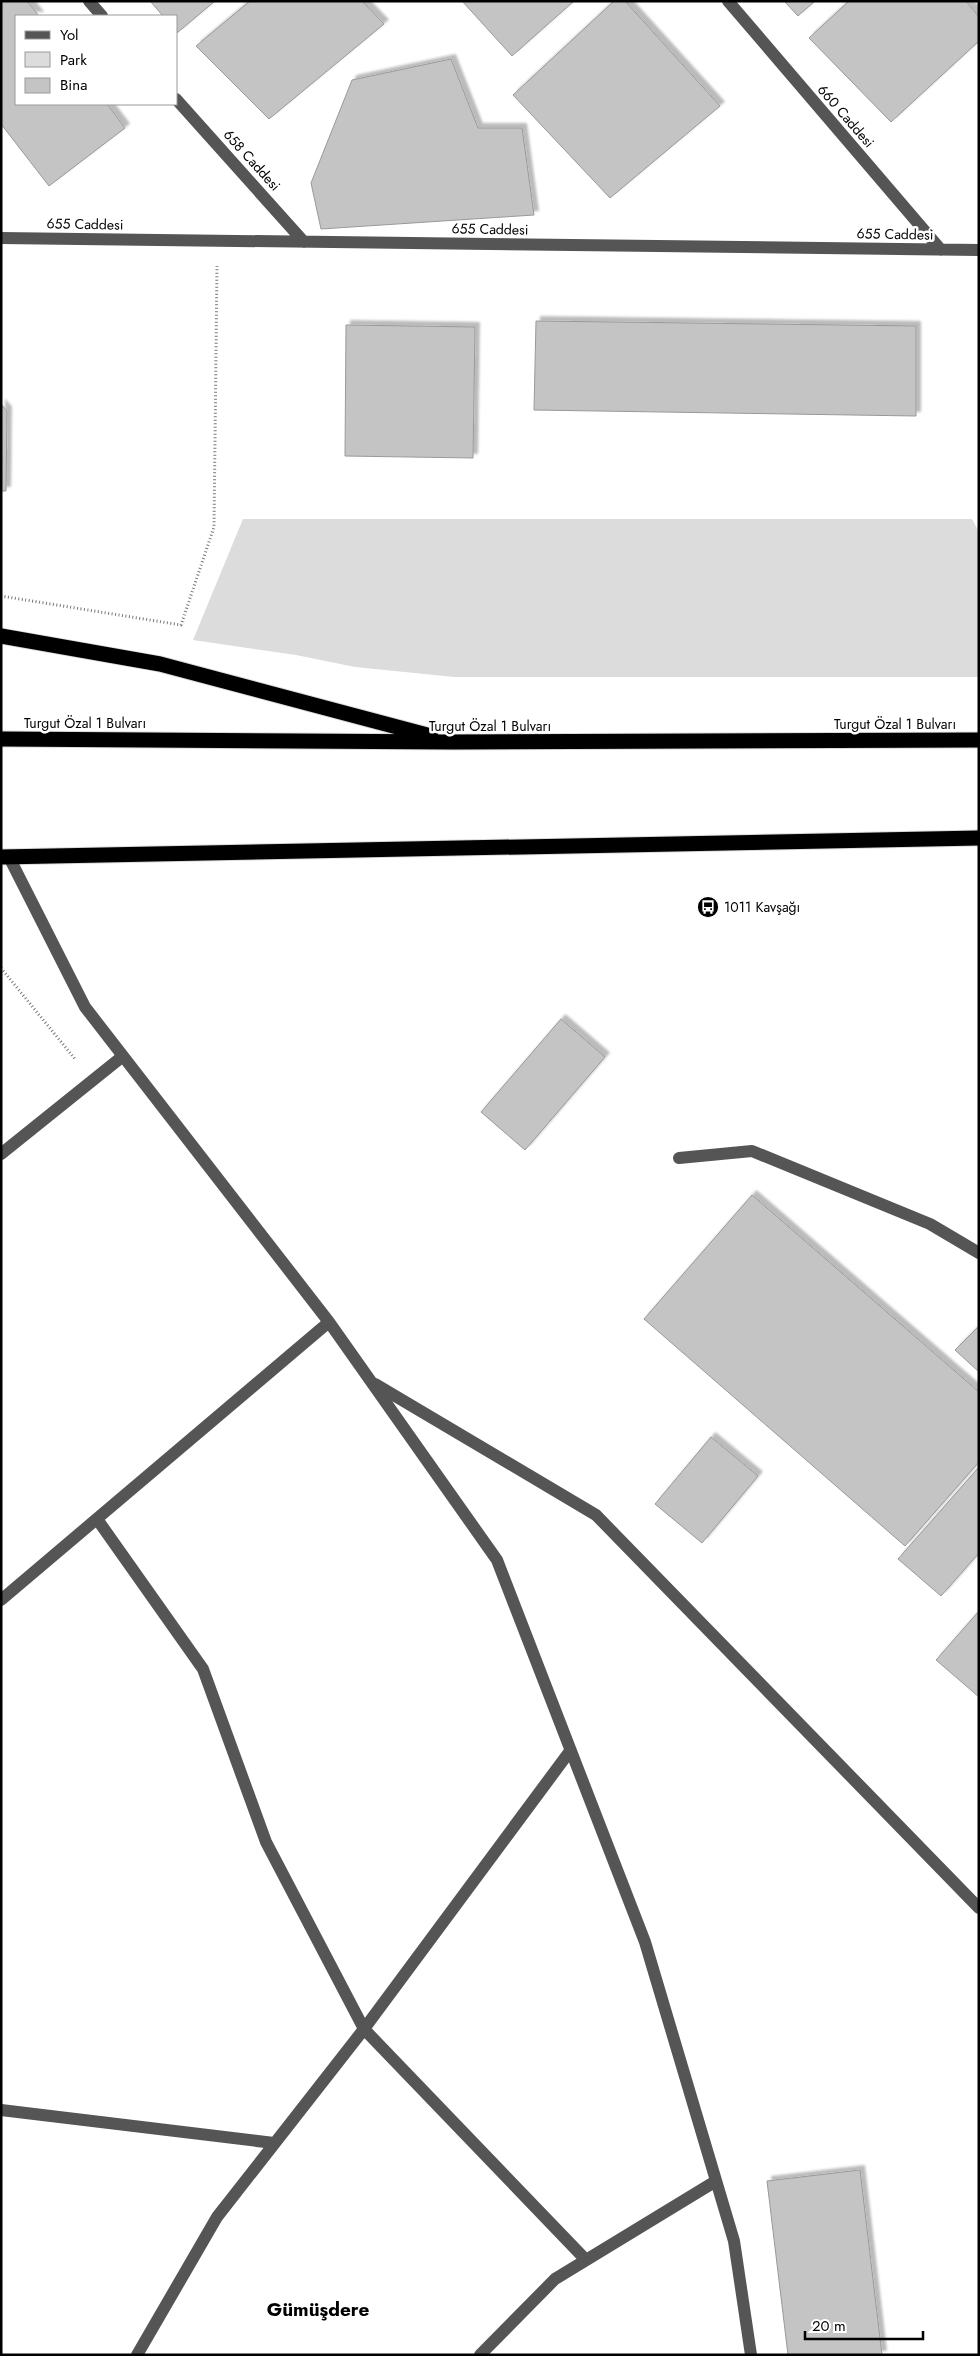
<svg xmlns="http://www.w3.org/2000/svg" width="980" height="2356" viewBox="0 0 980 2356" font-family="Jost,sans-serif">
<defs>
<filter id="shadow"><feDropShadow dx="4.5" dy="-4.5" stdDeviation="1" flood-color="#0004"/></filter>
</defs>
<rect width="100%" height="100%" fill="#fff"/>
<path fill="#dcdcdc" d="M243 519H972L979 532V677H454L355 667 296 655 193 640Z"/>
<path fill="#c4c4c4" stroke="#999" filter="url(#shadow)" d="M1 1H27L39 16H16V104H107L125 128 49 186 1 124Z
M150 1H215L177 33 176 16H163Z
M250 1H362L384 24 269 119 196 46Z
M462 1H574L512 56Z
M614 1H625L720 106 610 198 513 95Z
M784 1H815L798 16Z
M849 1H966L979 17V41L891 122 809 38Z
M451 59 478 128H522L534 215 321 229 311 183 352 80Z
M536 321 916 326V416L534 410Z
M346 325 475 327 473 458 345 456Z
M1 404 7 411 6 491H1Z
M561 1019 605 1057 525 1150 481 1112Z
M752 1195 979 1392V1462L905 1546 644 1319Z
M979 1326V1372L955 1350Z
M711 1437 758 1476 702 1543 655 1504Z
M979 1467V1553L941 1596 898 1559Z
M979 1611V1697L936 1660Z
M860 2170 882 2355H788L767 2181Z"/>
<g fill="none" stroke-linecap="round" stroke-linejoin="round">
<g stroke="#dbdbdb" stroke-width="17">
<path id="highway" d="M1 636 160 664 431 736
M1 739 454 742 979 740
M1 857 979 838"/>
</g>
<path stroke="#777" stroke-width="3" stroke-dasharray="1 2.5" stroke-linecap="butt" d="M1 596 181 625 214 527 217 266
M1 968 75 1059"/>
<path stroke="#555" stroke-width="12" d="M89 1 102 16
M728 1 941 250
M176 99 304 242
M1 238 979 250
M9 857 85 1007 329 1322 497 1560 645 1942 734 2241 751 2355
M1 1154 123 1056
M679 1158 752 1151 930 1224 979 1253
M375 1384 596 1515 979 1908
M97 1519 203 1669 266 1842 364 2029 586 2260
M1 1600 329 1322
M1 2110 274 2143
M137 2355 217 2217 364 2029 570 1751
M480 2355 555 2279 716 2181"/>
<use href="#highway" stroke="#000" stroke-width="15"/>
</g>
<defs>
<g id="bus-disc" transform="scale(1.125)"><circle r="9.5" fill="#000" stroke="#fff"/><path d="M-5-6H5V4H4V6H2V4H-2V6H-4V4H-5ZM-3.5-4V0h7V-4ZM-3.5 1.2v1.5H-2V1.2ZM2 1.2v1.5H3.5V1.2Z" fill="#fff"/></g>
</defs>
<g fill-rule="evenodd">
<use href="#bus-disc" x="708" y="907"/>
</g>
<g text-anchor="middle" dominant-baseline="central" stroke-width="5" stroke-linejoin="round" paint-order="stroke">
<g font-size="14" fill="#000" stroke="#fff">
<text transform="translate(846 116) rotate(49)">660 Caddesi</text>
<text transform="translate(252 160) rotate(48)">658 Caddesi</text>
<text transform="translate(85 224) rotate(1)">655 Caddesi</text>
<text transform="translate(490 229) rotate(1)">655 Caddesi</text>
<text transform="translate(895 234) rotate(1)">655 Caddesi</text>
<text x="85" y="723">Turgut Özal 1 Bulvarı</text>
<text x="895" y="724">Turgut Özal 1 Bulvarı</text>
<text x="490" y="726">Turgut Özal 1 Bulvarı</text>
</g>
<g font-size="14" fill="#000" stroke="#fff" text-anchor="start">
<text x="724" y="907">1011 Kavşağı</text>
</g>
<g font-size="19" font-weight="bold" fill="#000" stroke="#fff">
<text x="318" y="2309">Gümüşdere</text>
</g>
</g>
<rect width="980" height="2356" fill="none" stroke="#000000" stroke-width="5"/>
<rect x="15" y="15" width="162" height="90" fill="#ffffff" stroke="#999999"/>
<rect x="25" y="31" width="25" height="8" fill="#555555" stroke="#999999"/>
<text x="60" y="40" font-size="15" fill="#000000">Yol</text>
<rect x="25" y="52" width="25" height="15" fill="#dcdcdc" stroke="#999999"/>
<text x="60" y="65" font-size="15" fill="#000000">Park</text>
<rect x="25" y="78" width="25" height="15" fill="#c4c4c4" stroke="#999999"/>
<text x="60" y="90" font-size="15" fill="#000000">Bina</text>
<path d="M805 2331v8h118v-8" fill="none" stroke="#000000" stroke-width="2.5"/>
<text x="812" y="2331" font-size="15" fill="#000000" stroke="#ffffff" stroke-width="4" paint-order="stroke">20 m</text>
</svg>
